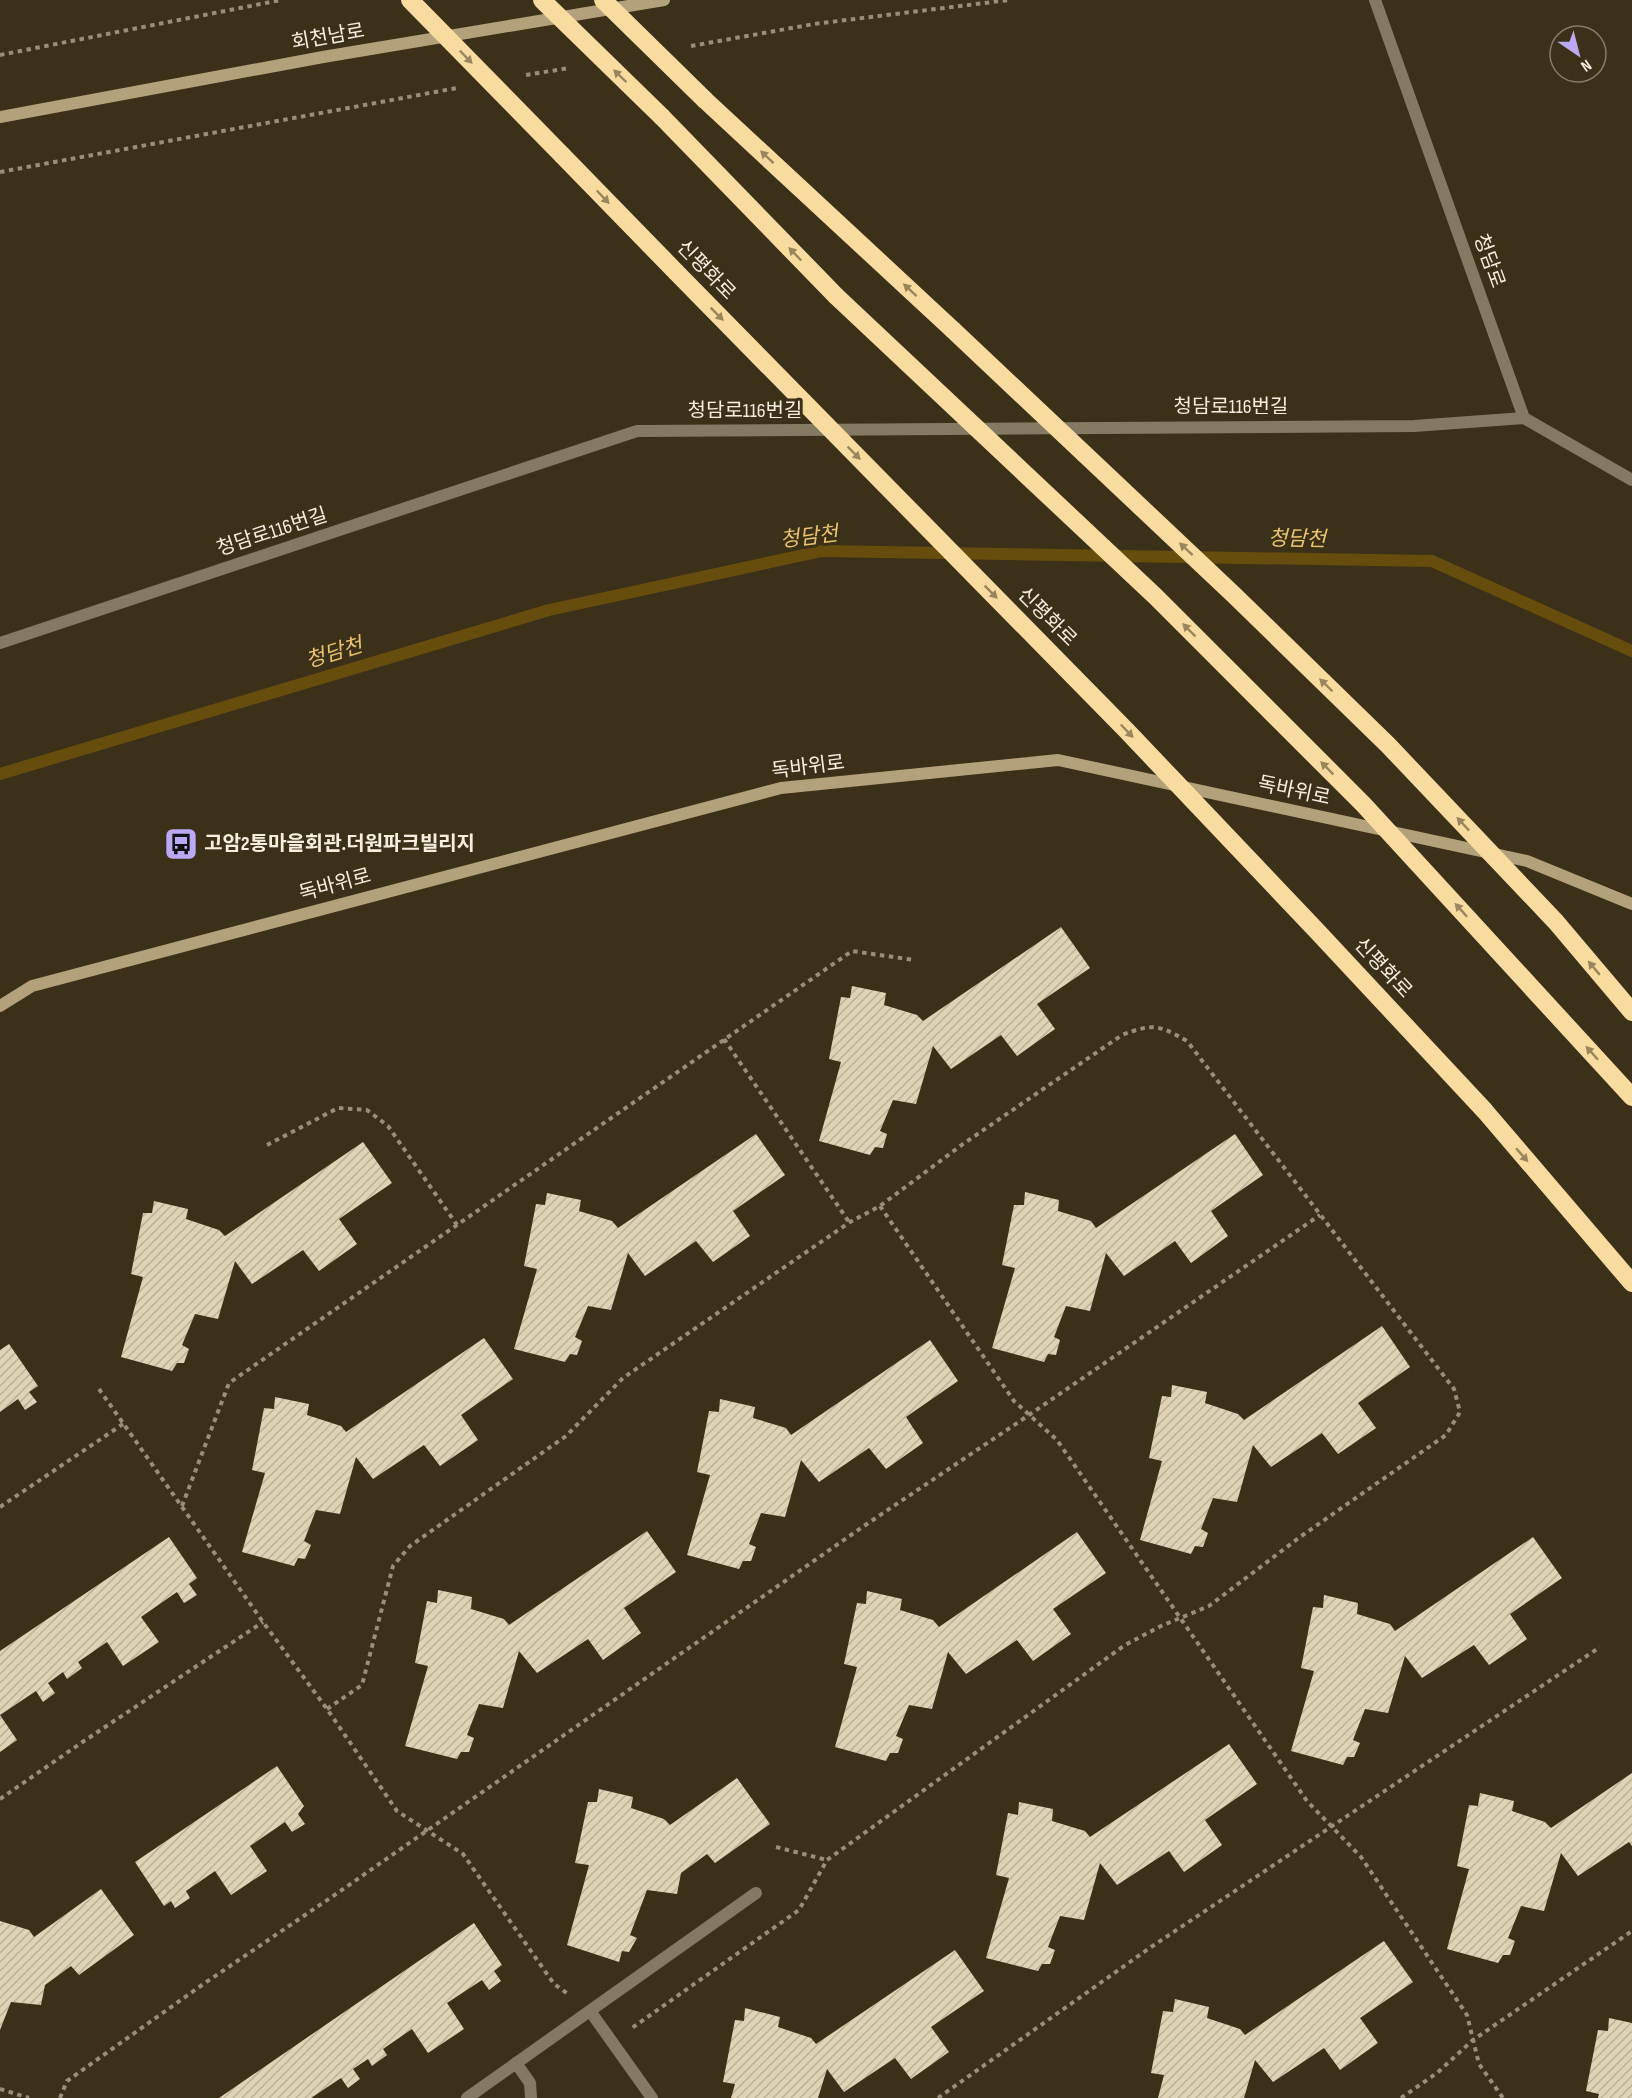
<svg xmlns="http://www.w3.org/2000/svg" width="1632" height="2098" viewBox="0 0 1632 2098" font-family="'Sofia Sans Condensed','Noto Sans KR',sans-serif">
<defs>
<pattern id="building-hatch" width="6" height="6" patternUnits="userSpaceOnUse" patternTransform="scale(1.5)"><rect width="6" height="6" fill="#e0d2b5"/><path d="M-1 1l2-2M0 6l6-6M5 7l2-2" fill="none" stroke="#bab098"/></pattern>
</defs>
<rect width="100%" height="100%" fill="#3b3018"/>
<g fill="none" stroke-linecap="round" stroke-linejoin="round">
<path stroke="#664d0d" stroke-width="12" d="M0 774 549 610 822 551 1432 561 1632 651"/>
</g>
<path fill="url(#building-hatch)" d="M1061 927 1090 968 1037 1004 1055 1029 1017 1056 1001 1035 951 1069 933 1046 916 1104 893 1100 880 1131 887 1134 883 1148 875 1147 870 1155 819 1141 841 1062 829 1059 841 997 850 998 852 986 886 993 884 1005 917 1015 923 1021Z
M756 1134 785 1175 733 1211 750 1236 713 1262 696 1241 645 1276 628 1253 611 1310 588 1306 575 1337 582 1341 577 1355 570 1354 565 1362 514 1349 537 1269 524 1266 536 1204 545 1205 547 1193 581 1200 579 1211 612 1221 618 1228Z
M1235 1134 1263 1175 1211 1211 1228 1236 1191 1263 1175 1241 1124 1276 1106 1253 1090 1311 1066 1306 1054 1337 1060 1340 1056 1355 1048 1354 1044 1362 992 1348 1015 1268 1002 1265 1014 1205H1024L1025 1192 1059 1200 1058 1211 1091 1221 1096 1228Z
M363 1142 392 1183 339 1219 357 1244 319 1271 303 1250 252 1284 235 1261 218 1319 195 1314 182 1345 189 1349 184 1363H177L172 1371 121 1357 143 1277 131 1274 143 1213H152L154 1201 188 1209 186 1219 219 1230 225 1236Z
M1382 1326 1410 1367 1358 1403 1376 1428 1338 1454 1322 1433 1271 1467 1253 1445 1237 1502 1213 1498 1201 1529 1208 1533 1203 1547 1195 1546 1191 1554 1140 1540 1162 1461 1149 1458 1162 1396 1171 1397 1172 1385 1207 1392 1205 1403 1238 1414 1244 1420Z
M484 1338 513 1379 461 1415 478 1440 440 1466 424 1445 373 1479 356 1457 340 1514 316 1510 304 1541 311 1545 305 1559 298 1558 294 1566 242 1552 265 1473 252 1470 264 1408 274 1409 275 1397 309 1404 307 1415 341 1426 346 1432Z
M930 1340 958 1381 906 1417 923 1443 886 1469 869 1448 819 1482 801 1460 785 1517 761 1513 749 1544 756 1547 751 1561H743L739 1569 687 1555 710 1475 697 1472 709 1411 719 1412 720 1399 755 1407 753 1418 786 1428 791 1435Z
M9 1344 38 1386 29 1392 37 1402 25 1410 18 1399 0 1412V1350Z
M647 1531 676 1572 624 1608 641 1633 603 1660 588 1639 537 1673 519 1651 503 1708 479 1704 467 1735 474 1738 469 1752H461L457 1759 405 1746 428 1666 415 1663 427 1601 437 1603 438 1590 472 1597 471 1609 504 1619 509 1625Z
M1077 1532 1106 1573 1053 1609 1071 1634 1033 1661 1017 1640 966 1674 948 1652 932 1709 909 1705 896 1736 903 1739 898 1753H890L886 1761 835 1747 857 1667 844 1664 857 1603 866 1604 867 1591 902 1599 900 1610 933 1620 939 1627Z
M169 1537 197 1578 189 1584 197 1595 184 1603 177 1592 141 1617 159 1642 123 1666 107 1642 78 1662 82 1668 67 1679 63 1672 48 1683 55 1693 43 1702 36 1691 0 1715V1651Z
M1533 1537 1562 1578 1510 1614 1527 1639 1489 1665 1474 1645 1422 1678 1405 1656 1388 1713 1365 1709 1353 1740 1360 1743 1354 1757H1347L1343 1765 1291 1751 1314 1671 1301 1668 1313 1607 1323 1608 1324 1595 1358 1603 1357 1614 1390 1624 1395 1631Z
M0 1715 17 1740 0 1752Z
M1229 1744 1257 1784 1205 1820 1222 1845 1184 1872 1169 1851 1117 1885 1100 1863 1084 1920 1060 1916 1048 1947 1055 1950 1050 1964H1042L1038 1971 986 1958 1009 1878 996 1875 1008 1813 1018 1815 1019 1802 1053 1809 1052 1821 1085 1831 1090 1837Z
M277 1766 304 1806 298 1814 305 1824 292 1832 285 1822 250 1846 267 1871 231 1895 215 1871 186 1891 190 1898 175 1908 171 1901 164 1906 135 1862Z
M1632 1773V1846L1629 1842 1578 1876 1561 1853 1544 1911 1521 1906 1508 1938 1515 1941 1510 1955H1503L1498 1963 1447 1949 1469 1869 1457 1866 1469 1805 1478 1806 1480 1793 1514 1801 1512 1811 1545 1822 1551 1828Z
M737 1778 770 1824 715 1863 707 1854 681 1873 677 1894 647 1890 630 1935 637 1938 629 1952 622 1951 619 1962 567 1945 589 1865 575 1863 588 1802H597L599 1789 633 1797 631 1808 664 1819 670 1825Z
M101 1889 134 1935 79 1975 71 1966 45 1985 41 2005 11 2002 0 2030V1921L29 1930 34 1937Z
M474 1923 502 1965 494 1971 501 1981 489 1990 482 1980 447 2003 464 2029 428 2053 412 2029 383 2049 387 2055 372 2066 368 2059 353 2069 360 2079 348 2088 341 2078 311 2098H219Z
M1384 1941 1413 1982 1360 2018 1378 2043 1340 2070 1324 2048 1273 2082 1255 2060 1244 2098H1158L1164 2075 1151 2073 1163 2011 1173 2012 1175 1999 1209 2007 1207 2018 1240 2029 1245 2035Z
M955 1950 984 1991 931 2027 949 2052 911 2079 895 2058 844 2092 827 2069 818 2098H731L735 2084 723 2082 735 2020 744 2021 745 2008 780 2017 778 2027 811 2038 816 2044Z
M1609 2018 1632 2023V2098H1598L1599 2094 1586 2091 1598 2030 1608 2031Z"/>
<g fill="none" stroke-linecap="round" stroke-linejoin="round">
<path stroke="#978e7b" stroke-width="4" stroke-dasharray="4.5 4.5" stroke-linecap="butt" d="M691 46 814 24 1009 0
M0 55 281 0
M526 75 569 68
M0 172 457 88
M724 1039 849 1222
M267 1145 338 1108 367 1110 388 1126 457 1225
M880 1206 1014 1401 1057 1440 1307 1801 1361 1857 1467 2015 1479 2064 1503 2098
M99 1389 263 1622 327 1709 397 1811 463 1854 554 1984 568 1994
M182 1506 229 1383 852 951 914 960
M0 1507 123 1424
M327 1709 362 1685 393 1566 410 1546 566 1436 623 1378 850 1222 880 1206 963 1144 1122 1035C1153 1023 1159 1025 1187 1041L1454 1389 1460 1412 1446 1435 1300 1537 1209 1606 1161 1626 1125 1645 827 1860 799 1910 632 2028
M0 1799 84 1741 263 1622
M776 1847 827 1860
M0 2089 29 2098
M60 2098 67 2081 202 1985 339 1892 861 1528 1029 1415 1320 1215
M938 2098 1151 1947 1600 1647
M1401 2098 1437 2073 1473 2040 1632 1931"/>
<path stroke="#847961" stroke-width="12" d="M590 2011 652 2098
M516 2063 530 2083 531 2098
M467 2098 756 1893"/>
<path stroke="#847961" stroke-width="12" d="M1375 0 1524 418 1632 480
M0 643 637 431 1414 426 1524 418"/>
<path stroke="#b3a17b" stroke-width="12" d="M0 117 323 57 664 0
M0 1006 32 986 781 788 1058 760 1527 861 1632 904"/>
<path stroke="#f8dc9f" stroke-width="18" d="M705 100 953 330
M662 117 836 296
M562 155 676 272
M1484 1110 1632 1283"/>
<path stroke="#f8dc9f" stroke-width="18" d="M410 0 562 155
M542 0 662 117
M603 0 705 100
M676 272 1127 731 1316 930 1484 1110
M836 296 1156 597 1363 804 1632 1097
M953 330 1234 595 1388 745 1556 922 1632 1012"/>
</g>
<defs><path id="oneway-solid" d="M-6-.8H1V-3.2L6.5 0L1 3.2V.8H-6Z" transform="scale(1.5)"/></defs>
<g fill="#9a865c">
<use href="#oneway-solid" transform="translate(466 57) rotate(46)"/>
<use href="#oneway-solid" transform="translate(620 76) rotate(-136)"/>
<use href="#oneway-solid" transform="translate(767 157) rotate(-137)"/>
<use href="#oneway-solid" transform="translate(603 197) rotate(46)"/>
<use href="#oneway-solid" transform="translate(795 254) rotate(-134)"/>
<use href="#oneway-solid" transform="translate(910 290) rotate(-137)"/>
<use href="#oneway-solid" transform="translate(717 314) rotate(45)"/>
<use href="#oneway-solid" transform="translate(854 453) rotate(45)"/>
<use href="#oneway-solid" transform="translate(1186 549) rotate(-137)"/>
<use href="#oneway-solid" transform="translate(991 592) rotate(45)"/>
<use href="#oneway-solid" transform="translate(1189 630) rotate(-135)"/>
<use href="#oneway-solid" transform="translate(1326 685) rotate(-136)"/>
<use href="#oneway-solid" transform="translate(1127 731) rotate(46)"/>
<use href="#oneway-solid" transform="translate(1327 768) rotate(-135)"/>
<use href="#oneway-solid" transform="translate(1463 824) rotate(-133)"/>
<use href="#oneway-solid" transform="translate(1461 910) rotate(-132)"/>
<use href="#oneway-solid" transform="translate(1594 968) rotate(-130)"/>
<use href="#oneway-solid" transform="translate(1592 1053) rotate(-132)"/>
<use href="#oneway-solid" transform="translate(1522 1155) rotate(49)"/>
</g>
<defs>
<g id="bus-square" transform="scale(1.725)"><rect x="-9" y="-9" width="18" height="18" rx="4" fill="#bca9f5" stroke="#3b3018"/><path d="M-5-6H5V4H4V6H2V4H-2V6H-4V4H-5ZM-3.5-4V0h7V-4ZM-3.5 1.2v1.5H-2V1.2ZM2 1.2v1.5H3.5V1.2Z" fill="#111"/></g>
</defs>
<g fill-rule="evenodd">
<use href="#bus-square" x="181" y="844"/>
</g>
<g text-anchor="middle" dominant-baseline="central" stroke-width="6" stroke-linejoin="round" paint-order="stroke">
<g font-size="20" fill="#f6efe0" stroke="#3b3018">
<text transform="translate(328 37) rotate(-10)">회천남로</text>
<text transform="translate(1489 261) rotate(70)">청담로</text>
<text transform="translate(706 270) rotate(46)">신평화로</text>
<text x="1231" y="407">청담로116번길</text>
<text x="745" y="411">청담로116번길</text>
<text transform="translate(272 532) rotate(-18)">청담로116번길</text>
<text transform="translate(1047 617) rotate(45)">신평화로</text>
<text transform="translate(808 767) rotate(-7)">독바위로</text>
<text transform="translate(1294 791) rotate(12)">독바위로</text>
<text transform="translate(335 885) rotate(-15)">독바위로</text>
<text transform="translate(1383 968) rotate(47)">신평화로</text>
</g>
<g font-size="20" font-weight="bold" fill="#f6efe0" stroke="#3b3018" text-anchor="start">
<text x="204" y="844">고암2통마을회관.더원파크빌리지</text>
</g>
<g font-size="21" font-style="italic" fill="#ebc46f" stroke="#3b3018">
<text transform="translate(809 537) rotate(-7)">청담천</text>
<text transform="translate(1297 539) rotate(1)">청담천</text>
<text transform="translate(334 653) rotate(-17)">청담천</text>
</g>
</g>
<g transform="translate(1578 54) rotate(145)"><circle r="28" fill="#3b3018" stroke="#867c68" stroke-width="1.5"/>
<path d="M0-4.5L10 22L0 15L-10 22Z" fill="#bca9f5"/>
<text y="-9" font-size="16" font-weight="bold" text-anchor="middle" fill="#f6efe0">N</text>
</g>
</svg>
